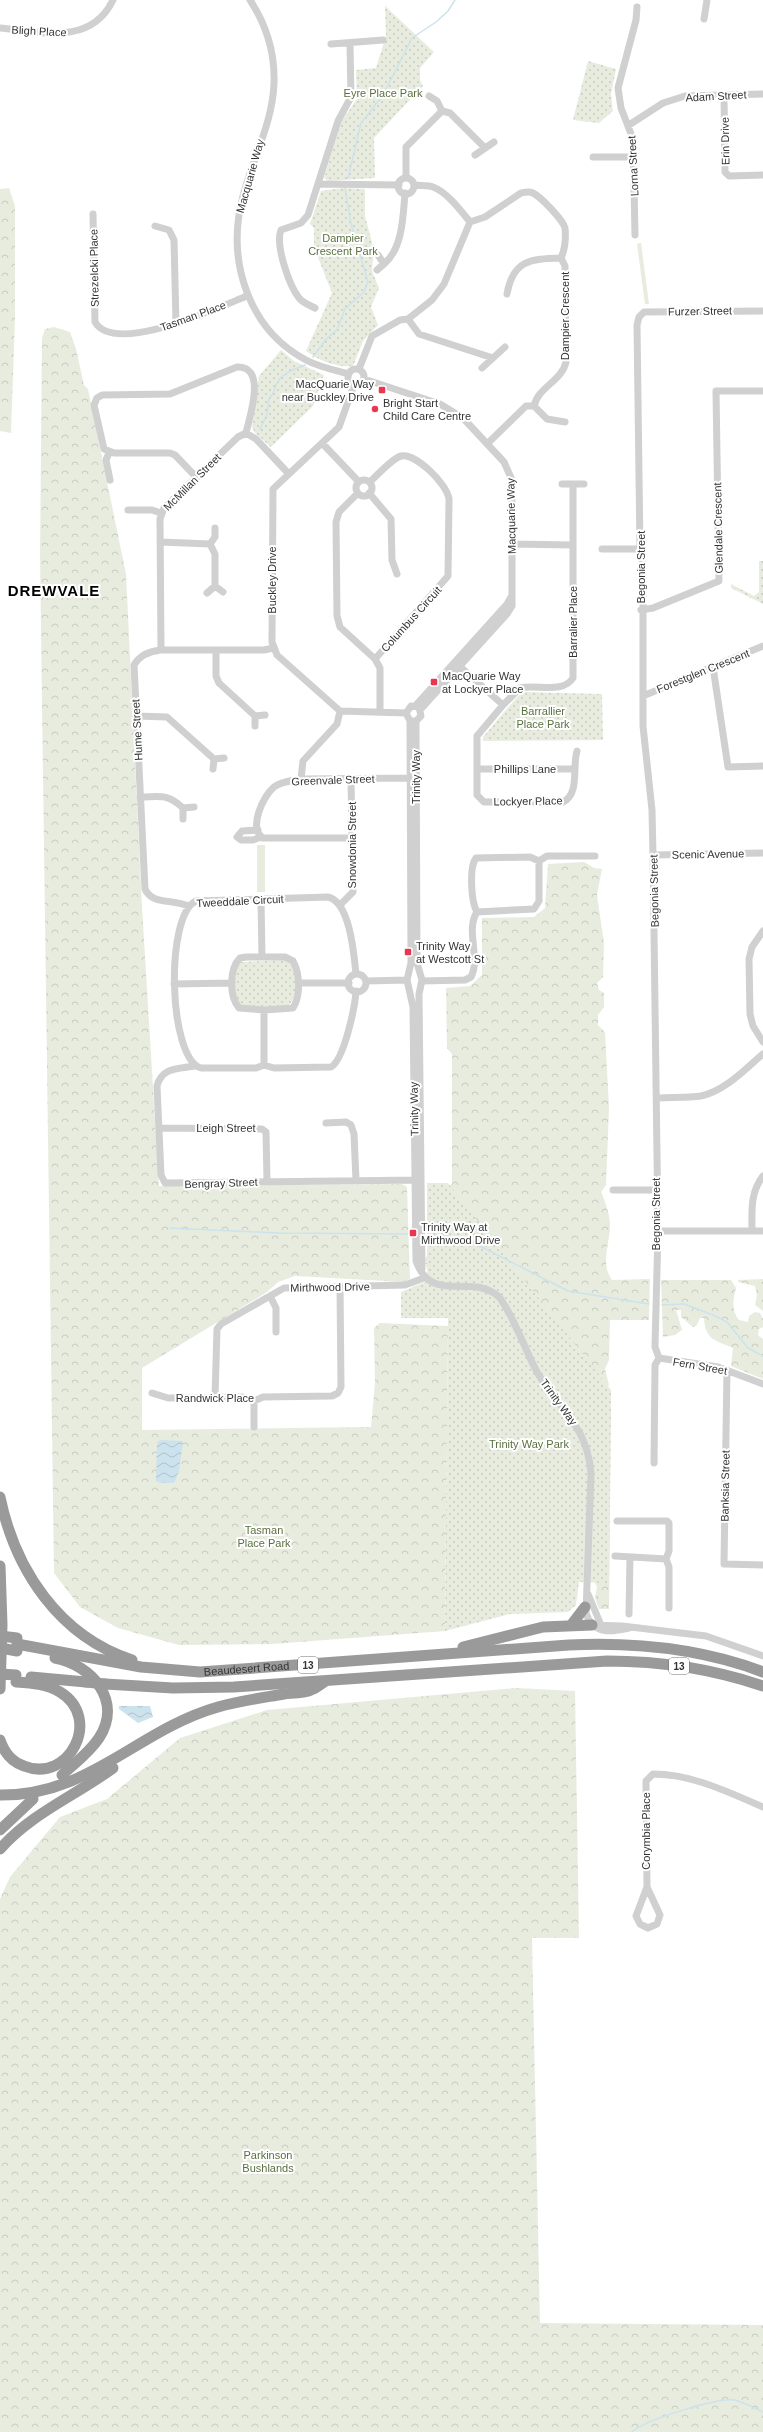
<svg xmlns="http://www.w3.org/2000/svg" width="763" height="2432" viewBox="0 0 763 2432" font-family="Helvetica,sans-serif">
<defs>
<pattern id="forest-crowns" width="20" height="18" patternUnits="userSpaceOnUse"><rect width="20" height="18" fill="#e7ecdf"/><path d="M2 6a3 3 0 1 1 6 0M12 15a3 3 0 1 1 6 0" fill="none" stroke="#c7cbc0"/></pattern>
<pattern id="park-dots" width="8" height="8" patternUnits="userSpaceOnUse"><rect width="8" height="8" fill="#e7ecdf"/><path d="M2 2h.1M6 6h.1" fill="none" stroke="#c7cbc0" stroke-width="1.8" stroke-linecap="round"/></pattern>
<pattern id="water-waves" width="16" height="10" patternUnits="userSpaceOnUse"><rect width="16" height="10" fill="#cce2ec"/><path d="M0 5q4-4 8 0t8 0" fill="none" stroke="#b0c2cb"/></pattern>
</defs>
<rect width="100%" height="100%" fill="#fff"/>
<path fill="#e7ecdf" d="M640 243H641L649 304H645L637 244Z
M257 845H265V892H257Z"/>
<path fill="url(#forest-crowns)" d="M9 188 15 206V318L11 433 0 431V189Z
M54 327 70 332 76 349 84 385 88 389 126 574 142 907 159 1186 402 1184 407 1187 410 1279 403 1282 295 1276 278 1282 267 1292 142 1368V1430L371 1427 375 1383 374 1328 380 1323 448 1326 445 1631 272 1644 179 1645 118 1628 80 1607 54 1573 40 557 42 338 45 329Z
M584 862 594 868 602 869 597 895 604 943 603 977 597 983 599 990 604 993V1007L598 1015V1025L605 1032 609 1108 606 1185 601 1192C605 1201 610 1215 610 1225 610 1243 600 1264 612 1280L650 1279 649 1320H610L609 1360 605 1369 609 1385 605 1389 611 1410 609 1609H599L595 1598 597 1587 594 1581 426 1266 425 1259 429 1252 427 1189 448 1188 452 1184V1054L447 1048 446 988 470 986 482 975V918L534 917 545 908 548 864Z
M763 1279V1311L755 1305 757 1295 755 1286 738 1282V1280Z
M661 1280H731L736 1288C733 1299 731 1310 739 1320L748 1322 749 1316 755 1312 760 1313 763 1319V1327L759 1329 758 1335 763 1339V1379L731 1366 733 1348C715 1340 705 1340 704 1318H700L697 1325 693 1327 681 1317V1310H676L682 1330 675 1335 663 1337Z
M516 1688 575 1691 579 1938H532L540 2323 763 2325V2432H0V1899L10 1877 60 1817 107 1799 180 1738 267 1710Z"/>
<path fill="url(#park-dots)" d="M385 6 434 52 420 68V80L423 86 374 138 375 178 328 181 324 178 341 122 357 99 356 70 376 68 386 36Z
M588 61 616 69 611 94 613 111 599 123 573 120Z
M342 188 365 189V216L374 250 372 271 379 288 371 307 378 325 363 341 353 366C336 368 319 360 306 351L332 293 314 247V228L310 224 321 191Z
M281 350 294 361 324 375 313 406 271 447 255 433 252 427 259 376Z
M759 561H763V604L731 588V584L754 596 759 592Z
M524 692 602 694 603 740 483 741V737L518 696Z
M285 960 292 965C296 977 299 1000 286 1007H242L237 1003C235 989 232 974 240 962Z
M427 1183H448L611 1390 609 1583 579 1582 576 1605 568 1612 510 1614 445 1631 448 1318H401V1292L427 1281Z"/>
<path fill="url(#water-waves)" d="M160 1440 183 1441 179 1471 174 1483H160L156 1481 157 1443Z
M119 1706H150L153 1717 138 1723 119 1709Z"/>
<g fill="none" stroke-linecap="round" stroke-linejoin="round">
<path stroke="#cce2ec" stroke-width="1.5" d="M348 178 361 123 383 95 412 38 436 22 448 11 455 0
M313 357 327 338 337 330 345 309 364 292 368 282 351 224 345 188
M260 429 267 414 269 398C275 393 274 391 276 385 281 373 295 369 305 365
M170 1228 279 1233 408 1234
M428 1235H441L468 1240 568 1291 649 1304
M662 1305 684 1304 713 1315 727 1322 748 1348 763 1356
M632 2432C644 2420 719 2397 734 2400 744 2402 754 2408 763 2412"/>
<path stroke="#d0d0d0" stroke-width="7" d="M250 0C267 26 275 53 274 83 273 123 251 162 242 200 227 261 248 329 306 360 319 367 334 370 349 374
M704 19 707 0
M0 28C41 32 91 46 113 0
M331 44 383 40
M724 95 725 172 729 176 763 175
M429 96 437 101 442 111
M629 125 663 103 685 96 763 94
M475 155 494 142
M593 157H634
M406 178V147L442 111 450 113 485 148
M398 186a8 8 0 1 1 16 0a8 8 0 1 1-16 0Z
M319 184 399 185
M414 185C420 186 428 185 433 187 447 192 461 211 470 222
M93 214 95 322C115 356 219 307 247 296
M155 226 169 230 174 240 176 324
M635 235 633 139 621 108 618 88 636 20 637 7
M384 264C403 248 403 216 405 193
M377 270 384 264 378 255
M507 294C513 260 530 259 561 258
M315 308C309 305 303 303 299 298 289 285 275 245 281 230L301 223 308 215 338 121 351 97 350 44
M408 319 419 334 493 358
M482 368 505 347
M348 377a8 8 0 1 1 16 0a8 8 0 1 1-16 0Z
M359 369 372 336 400 320 408 319 432 300 444 284 470 222 485 217 521 193C526 192 529 191 533 193 541 197 563 220 565 228 566 238 565 249 561 258L565 266 566 362C562 381 538 387 534 406H526L487 444
M364 379 440 404 463 418 504 462 512 480V606L507 614 421 709
M354 385 339 427 273 489 272 642 277 655 340 711 406 713
M534 406 547 419 565 422
M322 443 359 482
M109 453 106 460 110 480
M197 478 175 455 170 453H114L104 449 94 405 97 398 102 395 170 394 237 367C267 366 250 415 246 433
M356 488a8 8 0 1 1 16 0a8 8 0 1 1-16 0Z
M562 484H584
M358 493 339 512 336 522 337 616 340 627 375 659 448 576 449 499C447 484 416 453 401 456 393 458 376 476 370 482
M369 493 391 519 392 560 397 574
M128 510H152L161 513
M160 542 210 544 215 554V586
M210 544 215 537V528
M512 544 573 545
M602 549H640
M207 593 215 586 223 592
M641 610 653 608 719 581 716 391H763
M161 650 160 519 164 508 238 437 246 433 256 439 288 473
M216 650V676L219 683 255 716
M375 659 380 668V711
M455 662 503 705 477 736V795L484 802H563C580 794 572 767 577 751
M713 667 728 767 763 766
M643 696 763 646
M416 705 507 604 511 597
M503 705 520 688C537 684 563 694 573 678V484
M136 716 167 717 214 759
M410 721H416L421 716 419 707 411 706 406 713 410 721 411 963 407 980 413 1007 416 1261C432 1306 473 1271 500 1298 516 1321 524 1348 537 1372 559 1411 587 1424 591 1473L586 1613C593 1635 611 1632 629 1628
M416 721 417 963 422 980 419 994 422 1269
M255 726V716L265 715
M213 769 214 759 224 758
M477 769H574
M301 779 303 761 337 724 340 711
M140 797C160 797 167 793 183 808
M183 819V808L194 807
M258 830 242 831 237 837 241 840H253L261 837
M353 838H263C248 828 263 796 274 787 282 781 292 781 301 779L413 778
M653 855 763 853
M261 899 262 957
M340 905 353 892 351 779
M188 906C173 899 152 905 145 889L134 665C140 655 150 651 161 650H264L273 648
M477 912 534 909 539 901V861L547 856H595
M477 912C471 902 469 867 476 858L530 857 539 861
M763 931 752 947 749 959 750 1014 753 1026 763 1042
M246 957H285L293 961C300 974 301 995 293 1008L264 1010 239 1008C229 996 229 969 240 958Z
M356 974C354 954 350 902 328 897L196 901C165 915 168 1058 201 1068H256L264 1065 274 1068 331 1067C344 1060 355 1007 356 991
M348 983a9 9 0 1 1 18 0a9 9 0 1 1-18 0Z
M366 981 407 980
M422 981 465 980 471 977C481 958 465 930 477 912
M299 983H349
M174 984 232 983
M264 1010V1065
M195 1066C178 1069 162 1067 157 1086L161 1175 165 1183 419 1180
M657 1098C671 1097 687 1098 701 1096 725 1091 745 1069 763 1054
M326 1123 346 1122 351 1125 354 1134 356 1180
M159 1128 262 1129 266 1132 267 1181
M613 1190H656
M658 1231H763
M752 1231C752 1210 750 1193 763 1176
M270 1296 276 1308V1332
M659 1358 718 1367 763 1384
M727 1370 724 1564 763 1565
M152 1393 168 1398 243 1397 254 1401 263 1397 332 1396 338 1393 341 1387 340 1286
M215 1397 217 1329 221 1324 284 1288 405 1285 424 1278
M254 1401V1427
M654 1463 655 1365 659 1358 655 1347 658 1231 653 855 652 810 643 726V566L640 549 637 325 639 317 644 312 763 311
M617 1521H667L669 1523V1551L666 1559 669 1567V1608
M615 1556 666 1559
M588 1594 601 1625
M629 1614 630 1557
M592 1625 622 1626 706 1636 763 1656
M647 1887 660 1915 657 1924 648 1928 640 1924 636 1916 647 1887 646 1781 653 1774C692 1774 728 1792 763 1807"/>
<g stroke="#9a9a9a" stroke-width="11">
<path d="M0 1497C15 1570 59 1636 132 1660"/>
<path d="M0 1566 2 1625 0 1689"/>
<path d="M572 1624 585 1607"/>
<path id="s1" d="M17 1644 141 1667 200 1672 569 1645C636 1642 700 1648 763 1672"/>
<path d="M463 1647 543 1627 592 1625"/>
<path d="M55 1658C92 1665 123 1701 99 1738 89 1753 75 1763 62 1775"/>
<path d="M31 1677 86 1682"/>
<path d="M105 1684 173 1688 234 1687 607 1661C661 1661 713 1669 763 1686"/>
<path d="M0 1740C4 1752 12 1762 24 1766 69 1784 103 1718 60 1692 47 1684 31 1683 16 1682"/>
<path d="M0 1795C90 1796 137 1730 218 1707 239 1701 261 1698 284 1694 292 1693 303 1693 311 1690 315 1689 320 1685 324 1682"/>
<path d="M0 1830 33 1799"/>
<path d="M0 1849C32 1813 75 1796 113 1768"/>
</g>
<path stroke="#9a9a9a" stroke-width="11" d="M0 1636 17 1638
M0 1648 17 1651
M0 1674 16 1675
M86 1682 105 1684"/>
</g>
<g fill="#e83750" stroke="#fff" stroke-width="1.5">
<rect x="378" y="386" width="8" height="8" rx="2"/>
<circle cx="375" cy="409" r="4"/>
<rect x="430" y="678" width="8" height="8" rx="2"/>
<rect x="404" y="948" width="8" height="8" rx="2"/>
<rect x="409" y="1229" width="8" height="8" rx="2"/>
</g>
<g text-anchor="middle" dominant-baseline="central" stroke-width="4" stroke-linejoin="round" paint-order="stroke">
<g fill="#fff" stroke="#707070" stroke-width="1">
<rect x="298" y="1657" width="20" height="16" rx="3"/>
<rect x="669" y="1658" width="20" height="16" rx="3"/>
</g>
<g font-size="10" font-weight="bold" fill="#333">
<text x="308" y="1665">13</text>
<text x="679" y="1666">13</text>
</g>
<g font-size="11" fill="#333" stroke="#fff">
<text transform="translate(39 31) rotate(3)">Bligh Place</text>
<text transform="translate(716 96) rotate(-3)">Adam Street</text>
<text transform="translate(725 141) rotate(-91)">Erin Drive</text>
<text transform="translate(633 166) rotate(-93)">Lorna Street</text>
<text transform="translate(250 176) rotate(-74)">Macquarie Way</text>
<text transform="translate(94 268) rotate(-91)">Strezelcki Place</text>
<text transform="translate(700 311) rotate(-1)">Furzer Street</text>
<text transform="translate(193 316) rotate(-20)">Tasman Place</text>
<text transform="translate(565 316) rotate(-90)">Dampier Crescent</text>
<text transform="translate(192 482) rotate(-45)">McMillan Street</text>
<text transform="translate(511 516) rotate(-91)">Macquarie Way</text>
<text transform="translate(718 528) rotate(-91)">Glendale Crescent</text>
<text transform="translate(641 567) rotate(-90)">Begonia Street</text>
<text transform="translate(272 580) rotate(-90)">Buckley Drive</text>
<text transform="translate(411 619) rotate(-48)">Columbus Circuit</text>
<text transform="translate(573 622) rotate(-90)">Barralier Place</text>
<text transform="translate(703 671) rotate(-22)">Forestglen Crescent</text>
<text transform="translate(137 730) rotate(-93)">Hume Street</text>
<text x="525" y="769">Phillips Lane</text>
<text transform="translate(416 777) rotate(-90)">Trinity Way</text>
<text transform="translate(333 780) rotate(-2)">Greenvale Street</text>
<text transform="translate(528 801) rotate(-1)">Lockyer Place</text>
<text transform="translate(352 845) rotate(-90)">Snowdonia Street</text>
<text transform="translate(708 854) rotate(-1)">Scenic Avenue</text>
<text transform="translate(654 891) rotate(-91)">Begonia Street</text>
<text transform="translate(240 901) rotate(-3)">Tweeddale Circuit</text>
<text transform="translate(414 1109) rotate(-91)">Trinity Way</text>
<text x="226" y="1128">Leigh Street</text>
<text transform="translate(221 1183) rotate(-2)">Bengray Street</text>
<text transform="translate(656 1214) rotate(-90)">Begonia Street</text>
<text transform="translate(330 1287) rotate(-1)">Mirthwood Drive</text>
<text transform="translate(700 1366) rotate(10)">Fern Street</text>
<text x="215" y="1398">Randwick Place</text>
<text transform="translate(559 1402) rotate(54)">Trinity Way</text>
<text transform="translate(725 1486) rotate(-89)">Banksia Street</text>
<text stroke="none"><textPath href="#s1" startOffset="232">Beaudesert Road</textPath></text>
<text transform="translate(646 1831) rotate(-90)">Corymbia Place</text>
</g>
<g font-size="11" fill="#59703f" stroke="#fff">
<text x="383" y="93">Eyre Place Park</text>
<text x="343" y="238">Dampier<tspan x="343" dy="13">Crescent Park</tspan></text>
<text x="543" y="711">Barrallier<tspan x="543" dy="13">Place Park</tspan></text>
<text x="529" y="1444">Trinity Way Park</text>
<text x="264" y="1530">Tasman<tspan x="264" dy="13">Place Park</tspan></text>
<text x="268" y="2155">Parkinson<tspan x="268" dy="13">Bushlands</tspan></text>
</g>
<g font-size="11" fill="#333" stroke="#fff" text-anchor="start">
<text x="374" y="384" text-anchor="end">MacQuarie Way<tspan x="374" dy="13">near Buckley Drive</tspan></text>
<text x="383" y="403">Bright Start<tspan x="383" dy="13">Child Care Centre</tspan></text>
<text x="442" y="676">MacQuarie Way<tspan x="442" dy="13">at Lockyer Place</tspan></text>
<text x="416" y="946">Trinity Way<tspan x="416" dy="13">at Westcott St</tspan></text>
<text x="421" y="1227">Trinity Way at<tspan x="421" dy="13">Mirthwood Drive</tspan></text>
</g>
<g font-size="15" font-weight="bold" letter-spacing="1" fill="#000" stroke="#fff">
<text x="54" y="590">DREWVALE</text>
</g>
</g>
</svg>
